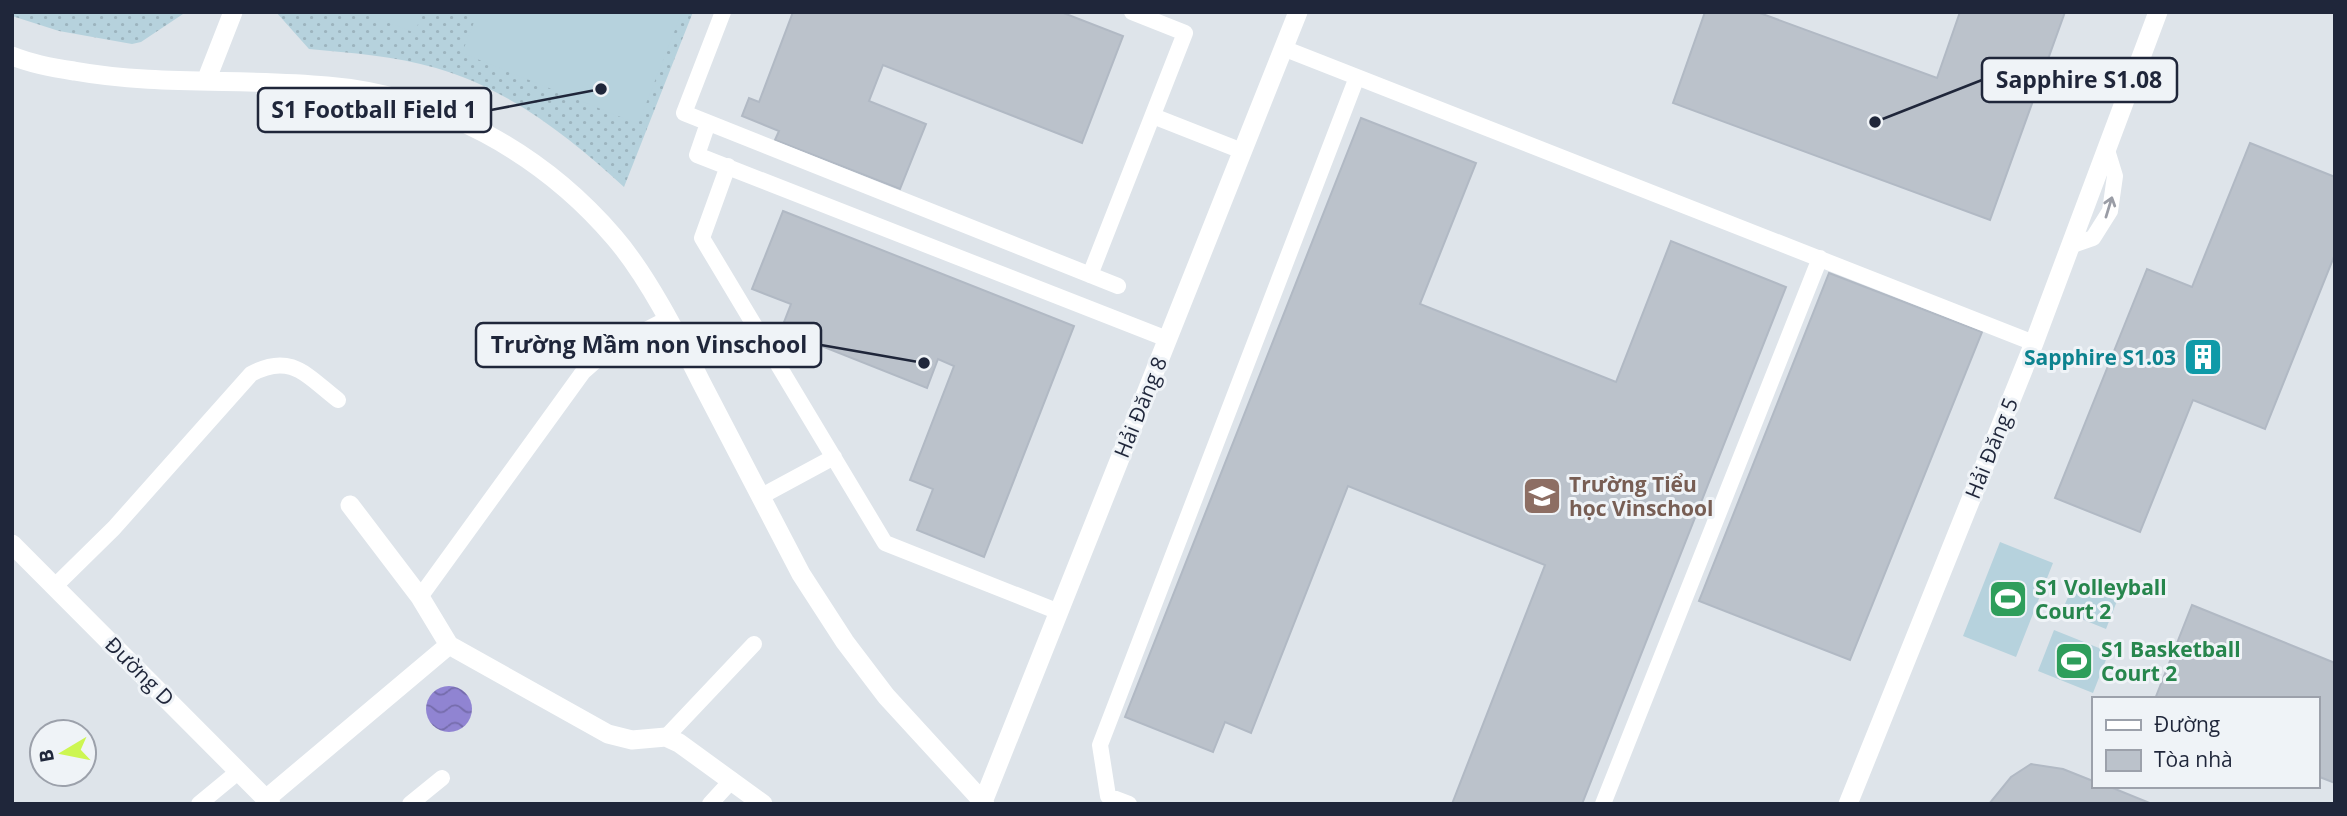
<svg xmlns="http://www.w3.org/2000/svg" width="2347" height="816" viewBox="0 0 2347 816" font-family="'Open Sans',sans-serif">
<defs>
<pattern id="grass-dots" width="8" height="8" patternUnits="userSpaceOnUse" patternTransform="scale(1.75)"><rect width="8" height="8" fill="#b6d2dd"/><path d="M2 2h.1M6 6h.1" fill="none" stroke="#9cb4be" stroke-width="1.8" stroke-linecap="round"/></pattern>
<pattern id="water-waves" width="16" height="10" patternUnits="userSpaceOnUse" patternTransform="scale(1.75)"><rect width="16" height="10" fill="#9084d2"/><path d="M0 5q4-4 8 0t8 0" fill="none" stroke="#756cab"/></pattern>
</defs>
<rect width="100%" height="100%" fill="#dee4ea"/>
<path fill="url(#grass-dots)" d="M12 12H186L141 42 132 44 59 31 12 16Z
M276 12H693L624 187C570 137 507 88 436 68 395 56 351 53 309 49Z"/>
<path fill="#b6d2dd" d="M363 12H422L415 33Z
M478 12H682L638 124 462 53Z
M2000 542 2053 563 2016 657 1963 636Z
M2074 583 2117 601 2106 629 2062 611Z
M2054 630 2109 652 2093 693 2038 671Z"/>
<path fill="url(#water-waves)" d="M426 709a23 23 0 1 1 46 0a23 23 0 1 1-46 0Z"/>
<path fill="#bbc2cb" stroke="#b1b9c4" stroke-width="2" d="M793 12H1061L1123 36 1082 143 883 65 869 101 926 124 900 189 775 140 779 131 742 116 749 98 759 102Z
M1705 12H1757L1937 78 1960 12H2065L1990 220 1673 103Z
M1361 118 1476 163 1420 304 1616 382 1671 241 1786 287 1582 804H1452L1545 565 1348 486 1251 733 1225 722 1213 752 1125 717Z
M2250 143 2335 177V254L2265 429 2193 400 2140 532 2055 498 2147 269 2192 287Z
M783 211 1074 326 984 557 917 530 933 489 910 480 954 366 938 359 927 388 781 330 791 304 752 289Z
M1829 273 1982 332 1850 660 1699 601Z
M2192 605 2335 663V783L2317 776V699H2155Z
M2031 764 2063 769 2093 781V786H2108L2152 804H1989L2011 777Z"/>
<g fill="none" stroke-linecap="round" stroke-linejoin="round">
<path stroke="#fff" stroke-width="16" d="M723 12 684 113 1118 286
M1283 48 2034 343
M1153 116 1242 151
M708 123 697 155 1167 339
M728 166 702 238 885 543 1059 612
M2070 246 2093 238 2110 211 2115 176 2107 150
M1090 275 1185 33 1132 12
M760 497 834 457
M55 586 114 528 251 374C291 352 307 376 338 400
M420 597 583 372 609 349 667 319
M666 737 754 644
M199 804 239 771
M410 804 442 778
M710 804 732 780
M1129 804 1108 796 1100 745 1357 77
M1603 804 1820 258"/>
<path stroke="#fff" stroke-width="19" d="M12 56C32 64 53 68 74 71 157 86 243 78 327 86 438 95 542 153 614 237 647 275 678 336 701 382 734 446 767 510 801 574L845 642 886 696 985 804
M206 81 233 12
M350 505 420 597 449 645 608 734 632 740 666 737 679 743 763 804
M12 544 271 804
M266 799 449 645
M983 802 1298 12
M1848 804 2034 343 2158 12"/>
</g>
<defs><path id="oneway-shaft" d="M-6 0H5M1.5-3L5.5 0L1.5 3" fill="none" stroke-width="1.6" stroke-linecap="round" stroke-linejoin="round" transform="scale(1.75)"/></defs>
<use stroke="#9a9da6" href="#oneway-shaft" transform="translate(2109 207) rotate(-73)"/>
<defs>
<g id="building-square" transform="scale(2.0125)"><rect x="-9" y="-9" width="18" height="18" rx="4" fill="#0f9aa8" stroke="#eff3f7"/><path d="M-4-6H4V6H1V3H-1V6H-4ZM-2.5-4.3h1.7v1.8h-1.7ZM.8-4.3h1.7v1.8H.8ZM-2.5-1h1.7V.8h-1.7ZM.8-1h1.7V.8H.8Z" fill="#fff"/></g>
<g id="school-square" transform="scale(2.0125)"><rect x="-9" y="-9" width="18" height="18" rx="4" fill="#8d6e63" stroke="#eff3f7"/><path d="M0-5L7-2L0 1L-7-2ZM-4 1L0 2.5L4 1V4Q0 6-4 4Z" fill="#fff"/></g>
<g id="stadium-square" transform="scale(2.0125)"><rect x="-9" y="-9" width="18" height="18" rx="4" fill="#2e9e5b" stroke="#eff3f7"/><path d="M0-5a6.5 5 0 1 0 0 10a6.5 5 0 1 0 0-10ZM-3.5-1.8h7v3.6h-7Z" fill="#fff"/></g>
</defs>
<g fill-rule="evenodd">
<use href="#building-square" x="2203" y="357"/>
<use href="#school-square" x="1542" y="496"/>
<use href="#stadium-square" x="2008" y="599"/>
<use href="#stadium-square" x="2074" y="661"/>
</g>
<g text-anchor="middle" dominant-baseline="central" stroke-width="6" stroke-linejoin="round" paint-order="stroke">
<g font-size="21" font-weight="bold" fill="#0d838f" stroke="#eff3f7" text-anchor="end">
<text x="2176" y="357">Sapphire S1.03</text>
</g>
<g font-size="21" fill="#1f263a" stroke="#eff3f7">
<text transform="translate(1140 407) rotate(-68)">Hải Đăng 8</text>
<text transform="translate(1991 448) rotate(-68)">Hải Đăng 5</text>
<text transform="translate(140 671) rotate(45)">Đường D</text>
</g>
<g font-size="21" font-weight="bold" fill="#785e54" stroke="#eff3f7" text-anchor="start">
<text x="1569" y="484">Trường Tiểu<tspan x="1569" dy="24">học Vinschool</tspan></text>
</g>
<g font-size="21" font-weight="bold" fill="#27864d" stroke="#eff3f7" text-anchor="start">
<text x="2035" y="587">S1 Volleyball<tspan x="2035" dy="24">Court 2</tspan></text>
<text x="2101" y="649">S1 Basketball<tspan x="2101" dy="24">Court 2</tspan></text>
</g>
</g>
<path fill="none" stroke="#1f263a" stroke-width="2.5" d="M1875 122L1982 80M601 89L491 110M924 363L821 345"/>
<g fill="#1f263a" stroke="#eff3f7" stroke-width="2.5">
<circle cx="1875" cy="122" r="7"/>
<circle cx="601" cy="89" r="7"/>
<circle cx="924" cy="363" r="7"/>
</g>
<g fill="#eff3f7" stroke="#1f263a" stroke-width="2.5">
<rect x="1982" y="58" width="195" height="44" rx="7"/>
<rect x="258" y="88" width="233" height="44" rx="7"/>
<rect x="476" y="323" width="345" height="44" rx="7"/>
</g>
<g font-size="23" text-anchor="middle" font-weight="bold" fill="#1f263a">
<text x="2079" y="88">Sapphire S1.08</text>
<text x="374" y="118">S1 Football Field 1</text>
<text x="649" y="353">Trường Mầm non Vinschool</text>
</g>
<rect width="2347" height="816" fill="none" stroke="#1f263a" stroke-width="28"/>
<rect x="2092" y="697" width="228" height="91" fill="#eff3f7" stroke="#9ca1ab" stroke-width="2"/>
<rect x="2106" y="720" width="35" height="10" fill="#ffffff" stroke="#9ca1ab" stroke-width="2"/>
<text x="2154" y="732" font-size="21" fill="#1f263a">Đường</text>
<rect x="2106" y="750" width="35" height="21" fill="#bbc2cb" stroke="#9ca1ab" stroke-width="2"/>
<text x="2154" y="767" font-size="21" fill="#1f263a">Tòa nhà</text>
<g transform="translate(63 753) rotate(260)"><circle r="33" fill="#eff3f7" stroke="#9ca1ab" stroke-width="2"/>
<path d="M0-5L12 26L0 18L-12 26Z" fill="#cdf651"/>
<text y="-10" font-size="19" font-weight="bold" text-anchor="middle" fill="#1f263a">B</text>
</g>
</svg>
